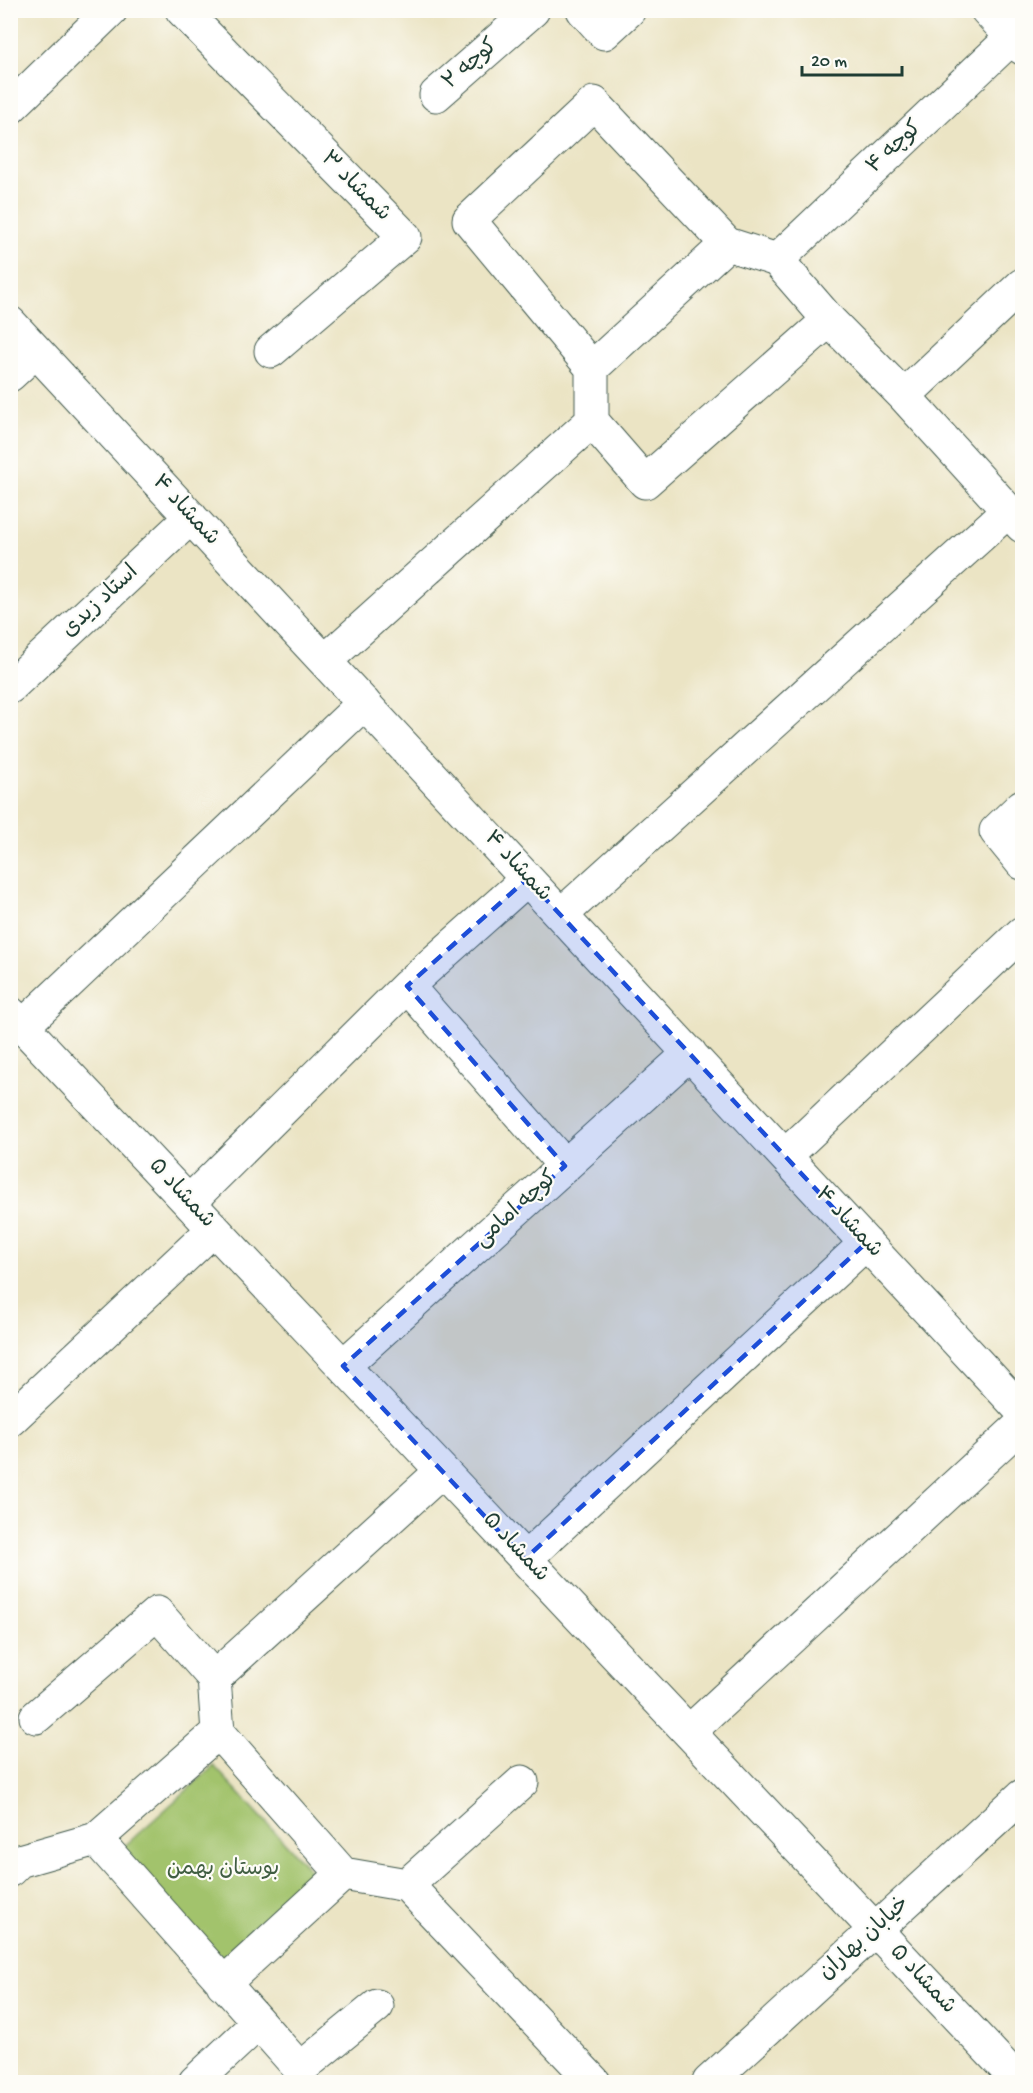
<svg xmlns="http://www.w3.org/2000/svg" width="1033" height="2093" viewBox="0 0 1033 2093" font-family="'Gochi Hand','Playpen Sans Arabic',sans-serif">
<rect width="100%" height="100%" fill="#fdfcf7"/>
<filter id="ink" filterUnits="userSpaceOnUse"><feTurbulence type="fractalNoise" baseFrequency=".0167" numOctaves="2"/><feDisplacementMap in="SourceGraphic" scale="12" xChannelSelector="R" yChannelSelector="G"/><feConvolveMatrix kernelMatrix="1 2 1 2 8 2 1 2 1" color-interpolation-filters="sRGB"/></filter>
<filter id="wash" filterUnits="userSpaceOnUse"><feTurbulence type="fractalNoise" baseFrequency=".008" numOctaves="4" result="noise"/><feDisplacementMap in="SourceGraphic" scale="24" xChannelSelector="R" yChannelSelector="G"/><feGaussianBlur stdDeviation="1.35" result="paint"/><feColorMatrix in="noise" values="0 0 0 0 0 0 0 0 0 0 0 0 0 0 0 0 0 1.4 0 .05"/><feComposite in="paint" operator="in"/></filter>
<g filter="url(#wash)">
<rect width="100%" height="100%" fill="#ebe4c4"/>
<path fill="#a2c36c" stroke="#608050" stroke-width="1.5" d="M214 1766 315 1875 220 1962 120 1850Z"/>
</g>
<g filter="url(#ink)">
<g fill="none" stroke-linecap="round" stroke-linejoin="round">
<g stroke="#3e564a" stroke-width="35">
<path id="street" d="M182 10 405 237 271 351
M583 10 604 33 629 10
M987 10 1022 48
M436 95 533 10
M777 260 1022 28
M10 323 1022 1411
M592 368 469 220 594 103 727 244
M10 375 36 351
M904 396 1022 285
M592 421 645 482 829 320
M325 661 592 421V368L727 244 777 260 829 320 904 396 1022 526
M10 687 191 517
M1022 806 996 831 1022 863
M561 915 1008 511
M407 986 565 1166
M10 1013 1019 2082
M23 1026 364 703
M785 1156 1022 933
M189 1202 407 986 527 879
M343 1366 690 1053
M10 1420 214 1229
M525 1559 866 1243
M36 1717 157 1613 214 1678
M218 1732 214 1678 442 1471
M689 1732 1022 1424
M522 1782 407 1885 594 2082
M96 1839 300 2069 377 2006
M10 1870 19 1861 96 1839 218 1732 343 1874 407 1885
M223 1984 343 1874
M195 2082 258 2023"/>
</g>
<g stroke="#3e564a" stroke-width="35">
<path id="secondary" d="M10 108 111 10
M709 2082 1022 1796"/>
</g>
<use href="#street" stroke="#fff" stroke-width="33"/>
<use href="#secondary" stroke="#fff" stroke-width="33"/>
</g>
</g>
<path fill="#1d4ed8" fill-opacity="0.2" stroke="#1d4ed8" stroke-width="4.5" stroke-dasharray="12 8" stroke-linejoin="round" d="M527 879 866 1243 525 1559 343 1366 565 1166 407 986Z"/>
<g text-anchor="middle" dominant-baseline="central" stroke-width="4.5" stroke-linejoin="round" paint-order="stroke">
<g font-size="22" fill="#1f3d34" stroke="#fdfcf7">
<text transform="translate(471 65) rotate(-41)">کوچه ۲</text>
<text transform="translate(895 148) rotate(-43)">کوچه ۴</text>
<text transform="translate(355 187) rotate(45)">شمشاد ۳</text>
<text transform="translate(185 511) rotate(47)">شمشاد ۴</text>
<text transform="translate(101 602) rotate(-43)">استاد زیدی</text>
<text transform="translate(517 867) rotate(47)">شمشاد ۴</text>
<text transform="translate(181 1194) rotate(47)">شمشاد ۵</text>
<text transform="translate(517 1210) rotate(-42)">کوچه امامی</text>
<text transform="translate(848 1223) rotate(47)">شمشاد ۴</text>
<text transform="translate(515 1548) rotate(47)">شمشاد ۵</text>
<text transform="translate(865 1939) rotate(-42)">خیابان بهاران</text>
<text transform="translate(922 1980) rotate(47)">شمشاد ۵</text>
</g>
<g font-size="22" fill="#405e42" stroke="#fdfcf7">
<text x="223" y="1870">بوستان بهمن</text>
</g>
</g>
<rect width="1033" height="2093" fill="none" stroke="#fdfcf7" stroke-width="36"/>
<path d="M802 66v9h100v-9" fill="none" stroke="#1f3d34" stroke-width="3"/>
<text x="811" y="66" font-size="18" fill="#1f3d34" stroke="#fdfcf7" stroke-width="4.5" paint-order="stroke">20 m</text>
</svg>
